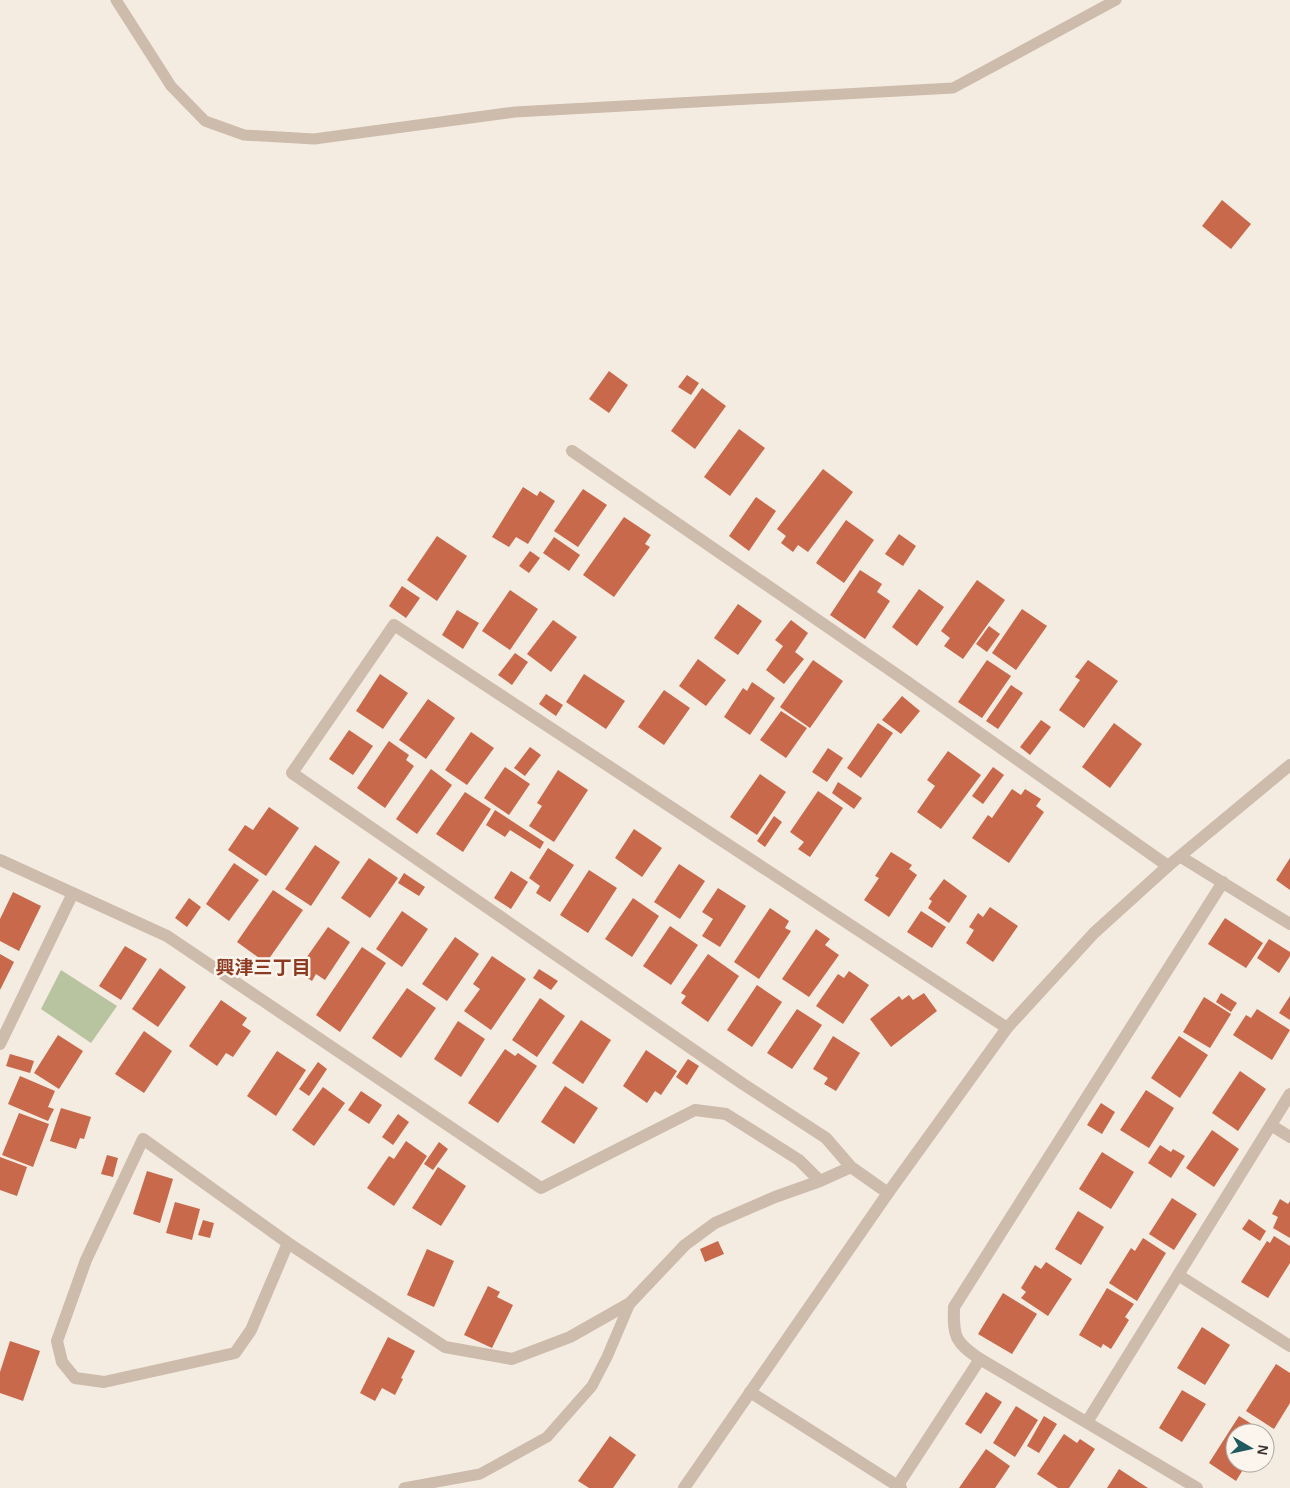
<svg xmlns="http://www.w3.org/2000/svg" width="1290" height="1488" viewBox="0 0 1290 1488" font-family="Helvetica,'Noto Sans JP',sans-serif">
<rect width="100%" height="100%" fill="#f4ebe1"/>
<path fill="#b8c4a0" d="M61 970 117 1006 91 1043 41 1009Z"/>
<path fill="#c8694b" d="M1222 200 1251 224 1231 249 1202 226Z
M609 371 628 385 609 413 589 399Z
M687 375 699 383 691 395 678 387Z
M702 388 726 406 695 449 671 431Z
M739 429 765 448 730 496 704 477Z
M823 469 853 492 808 552 798 545 793 552 781 543 786 536 777 529Z
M523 487 537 496 540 491 555 501 528 544 516 537 509 547 492 537Z
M583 489 607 505 578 547 554 531Z
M756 497 776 511 749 551 729 536Z
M624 517 651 535 645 544 650 547 614 597 583 575Z
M846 520 874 540 844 583 816 563Z
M899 534 916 546 903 566 885 554Z
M437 536 467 556 437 601 407 580Z
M554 537 580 555 569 571 543 553Z
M530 551 540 558 529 573 519 566Z
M860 570 882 584 877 592 890 601 865 639 830 615Z
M977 580 1005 600 963 659 944 646 950 638 941 631Z
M402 586 420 598 406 618 389 606Z
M919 589 944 607 917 646 892 627Z
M510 590 538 609 510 650 482 631Z
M738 604 762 621 738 655 714 638Z
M1022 609 1047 626 1016 670 992 653Z
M457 610 479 623 463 649 442 635Z
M553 620 577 637 551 672 527 654Z
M791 620 808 633 795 652 804 659 784 684 766 670 783 646 775 640Z
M989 626 1000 634 987 652 976 644Z
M515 653 528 662 512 685 498 675Z
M698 659 726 680 706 706 679 686Z
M813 660 843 681 810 728 780 707Z
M987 660 1011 676 982 718 958 702Z
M1088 660 1118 681 1084 728 1059 710 1080 680 1075 677Z
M380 674 408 693 383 729 356 711Z
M584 674 625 701 606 729 566 702Z
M752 682 775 698 750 735 724 717 743 688 747 691Z
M1011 685 1023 693 998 729 986 721Z
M664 690 690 708 664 745 638 727Z
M546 694 563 705 556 716 539 704Z
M902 696 920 711 901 734 882 720Z
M428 699 455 718 426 759 399 740Z
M781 711 807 728 786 758 760 740Z
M1041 720 1051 727 1030 755 1020 747Z
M878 723 893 733 861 778 847 768Z
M1114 723 1142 744 1110 788 1082 767Z
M349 730 373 746 353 775 329 759Z
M471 732 494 748 467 785 445 770Z
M389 741 409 755 406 760 414 766 385 808 357 788Z
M530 747 541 755 525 776 514 768Z
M828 748 843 758 827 782 812 772Z
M948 751 981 775 941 829 917 812 935 786 927 780Z
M505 767 530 784 509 815 484 798Z
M993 767 1004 775 983 804 972 796Z
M431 769 452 785 417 834 396 819Z
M558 770 588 790 554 842 529 826 542 806 537 803Z
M760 774 786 792 757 835 730 817Z
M838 782 862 798 854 809 832 793Z
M1012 789 1021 795 1025 789 1041 799 1036 806 1044 812 1009 863 972 838 988 815 992 818Z
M818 791 843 808 810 857 798 849 804 842 790 832Z
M465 792 491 809 463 852 436 834Z
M269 807 299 828 266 876 228 850 245 825 253 830Z
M495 810 544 842 540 849 510 830 505 837 486 825Z
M774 816 782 822 765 847 757 841Z
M634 829 662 848 642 877 615 858Z
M315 845 340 862 311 906 285 889Z
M548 848 574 865 550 902 536 893 540 886 529 878Z
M891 852 912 865 909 869 917 875 889 917 864 900 879 878 875 876Z
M369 858 398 878 370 918 341 898Z
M1290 858V890L1276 880Z
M234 863 259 880 229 921 206 904Z
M679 864 705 881 680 919 654 902Z
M589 870 617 888 588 933 560 915Z
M511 871 528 882 511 909 494 898Z
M404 873 425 887 419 896 398 883Z
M944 879 967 896 949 923 928 908 932 901 929 899Z
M718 888 746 906 720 947 702 936 713 919 702 912Z
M273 890 303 910 266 963 237 942Z
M13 892 41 906 19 951 0 941V919Z
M189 898 201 907 187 927 175 918Z
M633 898 659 916 632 957 605 939Z
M990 907 1018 926 993 962 966 943 974 930 969 927 978 913 983 917Z
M770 908 789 921 785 928 791 931 759 979 734 962Z
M402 911 428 929 402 967 376 949Z
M921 911 946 927 932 948 907 932Z
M1225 918 1263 943 1246 968 1208 944Z
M670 926 698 945 671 985 643 966Z
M328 927 350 942 325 980 316 974 312 981 297 971Z
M816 929 830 939 825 945 839 955 809 997 782 979Z
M455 937 479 954 447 1001 422 984Z
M1269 939 1290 952V956L1279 973 1257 958Z
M125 946 147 959 121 1000 99 986Z
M362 947 386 963 340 1032 316 1015Z
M0 954 14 962 0 990Z
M708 954 739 976 708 1022 681 1003 686 996 681 993Z
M492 956 526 979 491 1030 464 1011 480 989 473 984Z
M160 968 186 987 158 1027 132 1009Z
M539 969 558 981 551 990 533 978Z
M849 971 869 985 843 1024 816 1006 838 974 844 978Z
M757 985 782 1002 752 1047 727 1030Z
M407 988 436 1008 401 1058 372 1038Z
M924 993 937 1011 891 1047 870 1019 899 996 902 1000 909 995 913 1000Z
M1221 993 1237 1003 1231 1012 1216 1002Z
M1290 996V1020L1279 1013Z
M1204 997 1231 1014 1210 1048 1183 1032Z
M540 998 565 1016 537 1057 512 1040Z
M221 1000 247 1018 242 1025 251 1031 233 1057 226 1053 217 1066 189 1046Z
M797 1009 822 1025 792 1069 767 1053Z
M1257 1009 1290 1030 1272 1060 1233 1035 1246 1015 1251 1018Z
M581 1020 611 1040 583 1084 552 1063Z
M458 1021 485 1039 461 1077 434 1059Z
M144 1031 172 1051 144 1093 115 1074Z
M58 1035 83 1051 59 1089 34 1073Z
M833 1036 860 1053 836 1091 824 1084 828 1078 813 1069Z
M1179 1036 1208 1055 1180 1098 1151 1078Z
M505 1049 515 1056 518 1053 537 1066 498 1123 468 1103Z
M646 1050 677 1071 661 1095 655 1091 647 1103 623 1086Z
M277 1051 306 1070 276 1116 247 1096Z
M10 1054 34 1061 30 1073 6 1066Z
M688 1059 699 1066 687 1085 676 1077Z
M318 1062 327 1069 309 1096 299 1089Z
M1240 1071 1266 1089 1238 1131 1212 1113Z
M20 1076 55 1091 48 1107 54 1109 48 1121 8 1104Z
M565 1086 598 1108 574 1144 541 1122Z
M323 1087 345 1103 314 1146 292 1130Z
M1146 1090 1174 1108 1149 1148 1120 1130Z
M361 1091 382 1105 369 1124 348 1110Z
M1101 1103 1115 1112 1102 1134 1087 1125Z
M61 1108 91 1117 84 1139 80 1138 76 1149 50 1141Z
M19 1113 49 1124 33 1167 2 1155Z
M398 1114 409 1122 393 1145 382 1137Z
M1212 1130 1239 1149 1214 1187 1186 1168Z
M406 1141 427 1156 394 1206 367 1188 389 1156 394 1159Z
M439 1142 448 1149 433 1170 424 1164Z
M1160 1145 1171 1152 1173 1149 1185 1156 1171 1178 1148 1163Z
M1102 1152 1134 1172 1111 1209 1079 1189Z
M107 1155 118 1158 113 1177 101 1174Z
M0 1157 27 1167 17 1196 0 1190Z
M438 1167 466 1186 441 1226 412 1208Z
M147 1171 173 1179 160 1223 133 1214Z
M1172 1198 1197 1214 1174 1250 1149 1234Z
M1280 1199 1288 1204 1290 1201V1238L1273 1228 1278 1217 1272 1214Z
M175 1202 200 1209 192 1240 166 1233Z
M1078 1211 1104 1227 1081 1265 1055 1249Z
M1249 1219 1266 1231 1260 1241 1242 1229Z
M203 1220 214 1223 210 1238 198 1235Z
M1274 1236 1290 1246V1263L1268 1298 1241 1282 1267 1241 1270 1243Z
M1143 1238 1166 1253 1137 1301 1109 1283 1131 1248 1135 1251Z
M718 1241 724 1254 705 1262 700 1249Z
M427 1249 454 1261 434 1307 407 1295Z
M1046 1262 1072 1279 1048 1316 1021 1298 1026 1292 1021 1288 1035 1265 1041 1269Z
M488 1286 500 1292 497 1297 513 1305 492 1348 464 1335Z
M1107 1288 1134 1304 1125 1317 1129 1320 1111 1349 1103 1344 1101 1348 1079 1335Z
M1003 1293 1037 1314 1012 1354 978 1334Z
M1202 1327 1230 1345 1205 1385 1177 1368Z
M388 1337 415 1351 401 1378 403 1379 395 1395 382 1388 375 1401 360 1393Z
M10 1341 40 1351 23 1401 0 1393V1372Z
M1276 1364 1290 1373V1403L1274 1429 1246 1411Z
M1182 1390 1206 1404 1182 1442 1159 1428Z
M986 1392 1002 1402 981 1434 965 1424Z
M1016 1406 1038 1420 1015 1457 993 1443Z
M1044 1416 1057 1424 1039 1453 1027 1446Z
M1239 1416 1266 1433H1235V1463H1247L1236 1481 1209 1463Z
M1064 1434 1077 1443 1080 1439 1095 1449 1069 1488H1058L1037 1474Z
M610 1436 636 1455 613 1488H589L578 1481Z
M986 1449 1010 1466 995 1488H959Z
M1119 1469 1148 1488H1107Z"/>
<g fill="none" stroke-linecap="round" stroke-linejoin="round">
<path stroke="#cdbbac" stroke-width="11" d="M116 0 171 86 205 121 244 135 314 139 515 112 953 88 1116 0
M404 1488 480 1474 547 1437 592 1386 607 1357 630 1303"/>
<path stroke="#cdbbac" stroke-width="12" d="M572 451 906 681 1168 866
M1181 857 1290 924
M0 860 167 936 541 1188 695 1110 726 1114 799 1160 820 1181
M0 1044 73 893
M1271 1125 1290 1137
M888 1193 851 1167 826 1138 743 1084 292 773 394 625 1007 1028
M288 1243 251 1330 235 1353 104 1382 75 1378 62 1362 57 1341 86 1260 143 1139 288 1243 445 1347 512 1359 570 1337 630 1303 685 1245 715 1223 775 1197 820 1181 851 1167
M1178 1275 1290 1346
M750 1392 901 1488
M1087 1422 1290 1094
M896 1488 980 1359
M1197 1488 980 1359C955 1342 953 1337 954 1307L1223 882"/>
<path stroke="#cdbbac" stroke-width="12" d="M684 1488 888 1193 1007 1028 1094 933 1168 866 1290 765"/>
</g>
<g text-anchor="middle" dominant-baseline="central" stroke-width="5" stroke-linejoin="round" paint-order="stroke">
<g font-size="19" font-weight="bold" fill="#8c3b22" stroke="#fbf5ee">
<text x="263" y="967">興津三丁目</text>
</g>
</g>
<g transform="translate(1250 1448) rotate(99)"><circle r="24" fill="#fbf5ee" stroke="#aea6a0"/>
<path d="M0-4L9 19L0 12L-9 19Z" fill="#1f5a5e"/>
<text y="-8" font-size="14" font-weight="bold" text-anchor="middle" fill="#3b302b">N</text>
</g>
</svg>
